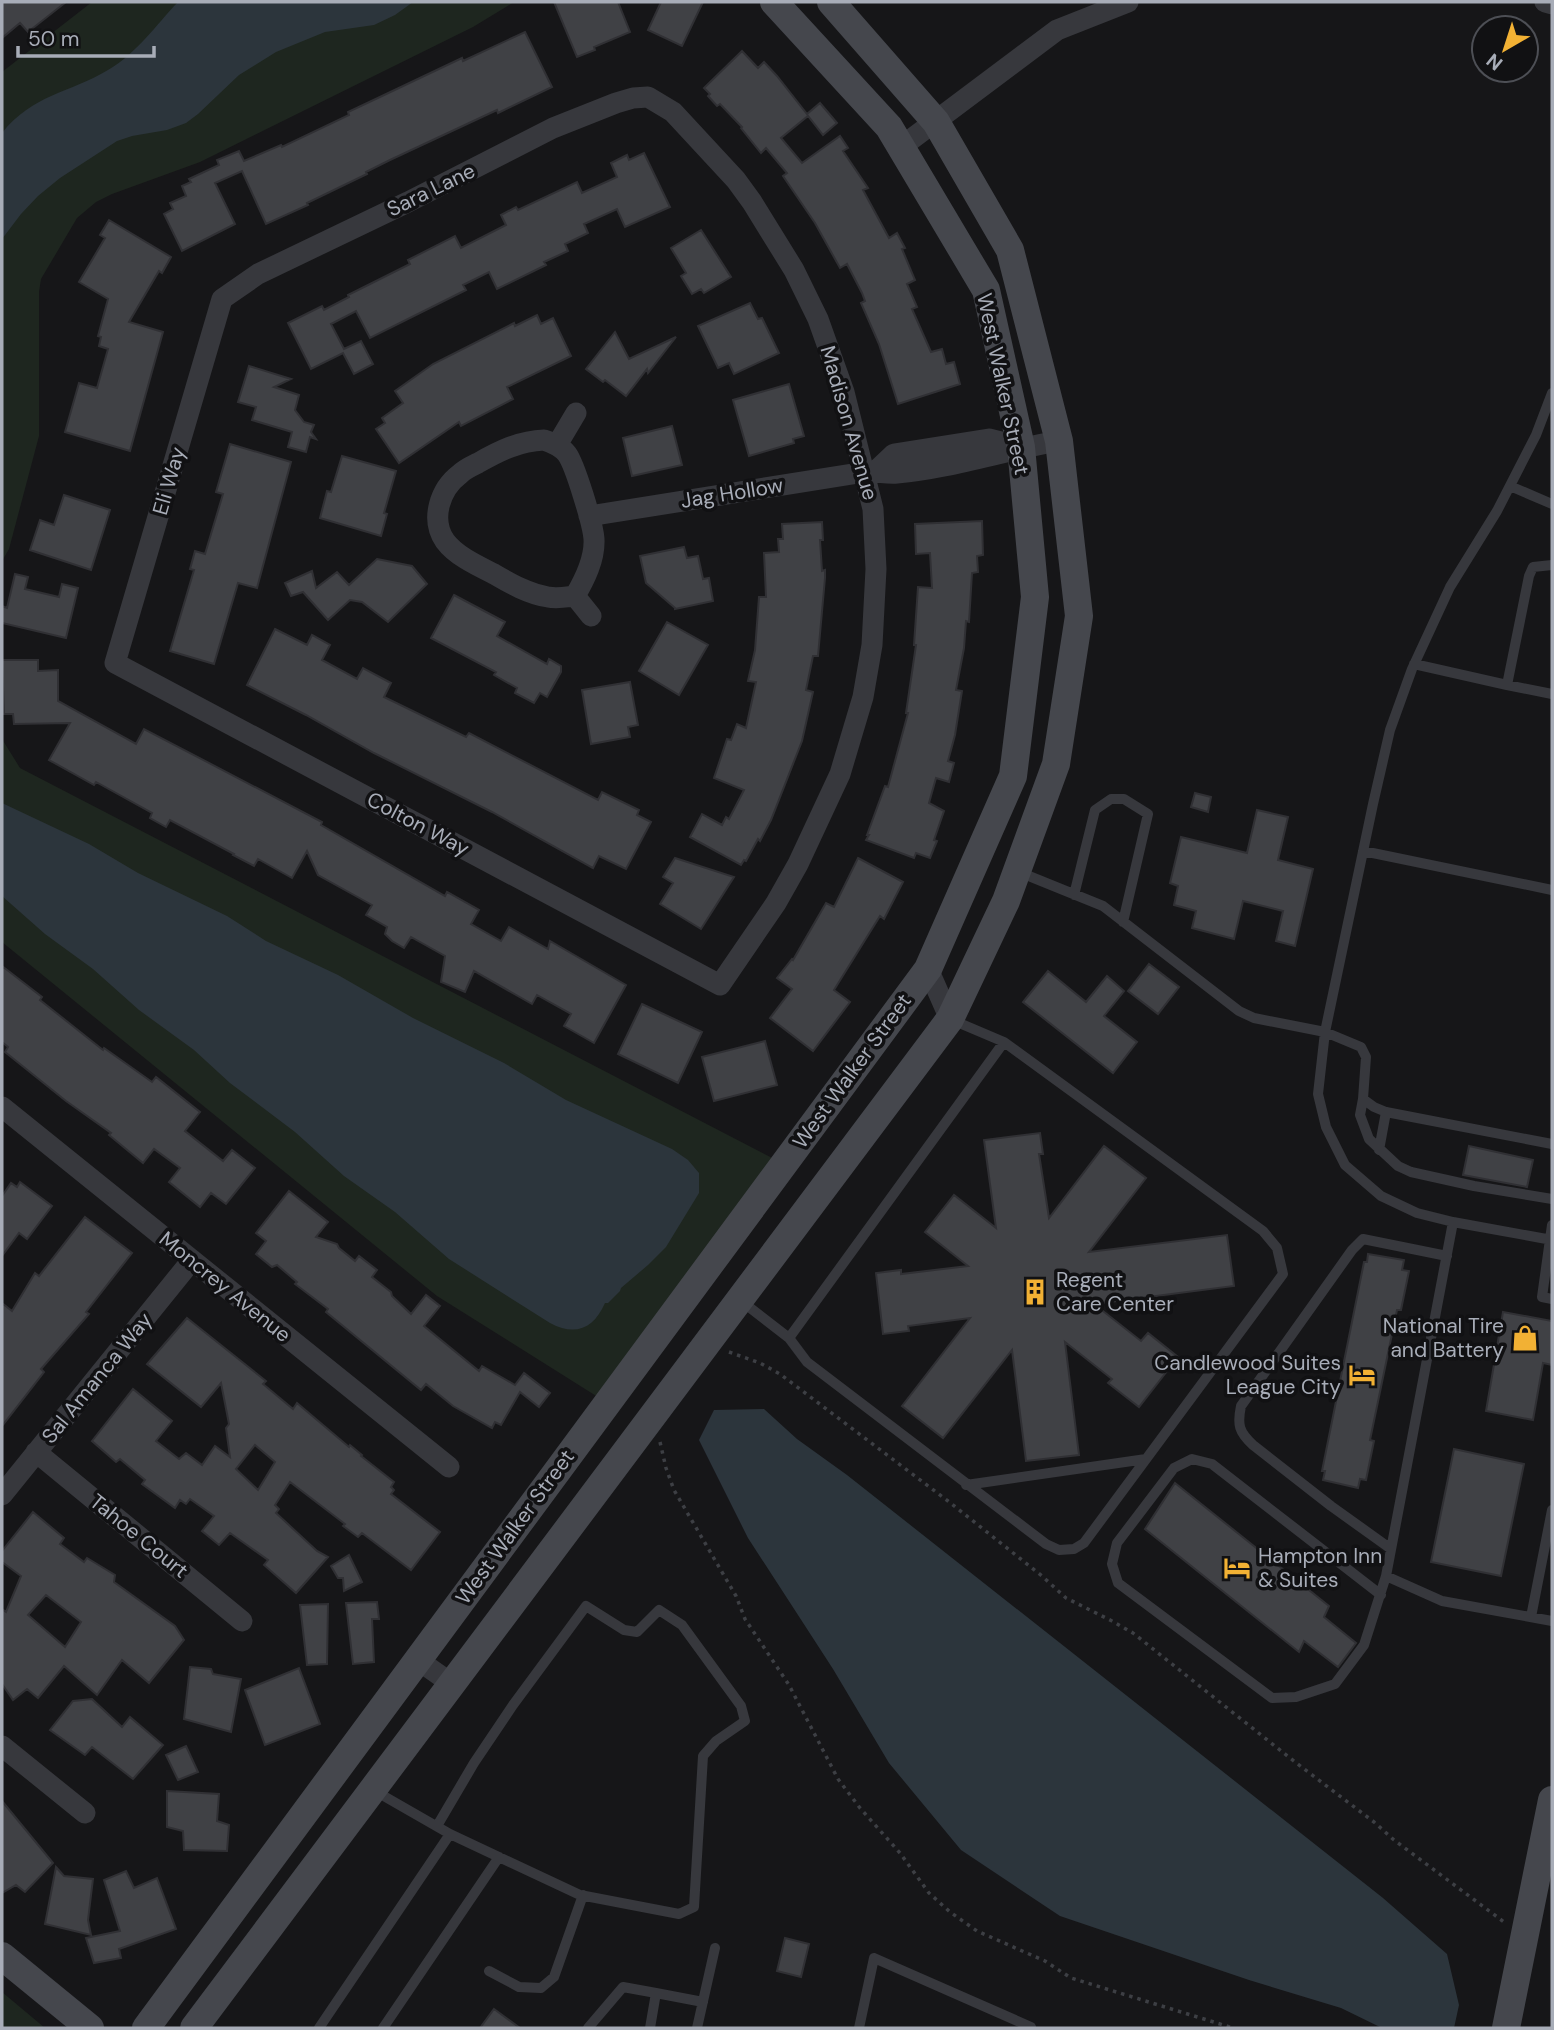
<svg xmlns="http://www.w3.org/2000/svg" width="1554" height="2030" viewBox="0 0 1554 2030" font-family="'DM Sans',sans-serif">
<rect width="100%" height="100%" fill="#161618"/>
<path fill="#1e261f" d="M92 2H514L473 27 200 162 112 194 96 202 77 218 41 279 39 292V436L9 549 2 561V72Z
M2 739 20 768 776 1160 601 1399 437 1296 2 942Z
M2 1992 45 2028H2Z"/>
<path fill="#2c353c" d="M178 2H413L395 15 374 25 325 32 276 52 239 75 198 114 186 123 167 130 132 136 117 141 60 178 38 196 21 214 2 239V133C33 94 70 93 108 70 137 53 156 25 178 2Z
M2 803 89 844 138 873 227 916 266 941 338 975 413 1018 504 1063 566 1100 672 1149 688 1160 699 1173V1193L666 1247 648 1265 621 1288 620 1291 608 1303H605C594 1328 576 1337 550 1323L449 1259 395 1212 344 1176 295 1132 230 1083 194 1050 139 1010 93 969 45 934 2 896Z
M764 1409 797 1439 847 1475 1383 1898 1447 1954 1459 2005 1454 2028H1382L1341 2008 1249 1980 1060 1916 961 1850 889 1763 833 1669 748 1538 699 1440 714 1410Z"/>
<path fill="#404145" stroke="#303034" stroke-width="2" fill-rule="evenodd" d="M2 2H66L28 32 20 23 2 38Z
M554 2H618L630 32 594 47 595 50 577 57Z
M661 2H703L682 46 648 30Z
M525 32 552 87 498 113 497 110 390 160 366 172 367 174 307 203 308 205 266 224 242 171 215 183 235 224 182 251 164 214 173 209 170 203 186 196 182 186 191 182 189 179 219 165 217 160 239 151 244 161 281 145 282 147 349 115 348 112 382 96 462 58 463 61Z
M742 51 758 68 764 62 777 76 807 114 820 103 837 123 823 135 808 116 781 138 802 163 840 136 848 148 843 151 868 188 863 190 889 238 897 233 905 248 902 249 915 280 907 284 917 307 912 309 931 352 942 349 946 364 954 362 960 384 898 404 879 344 861 303 865 301 862 293 847 264 840 268 815 223 783 176 787 173 766 148 761 153 741 128 742 127 720 104 717 106 708 96 710 94 704 88Z
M644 153 670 207 625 227 617 209 584 224 588 233 565 244 568 251 544 262 546 265 497 289 489 272 463 285 466 290 370 338 356 311 331 324 344 349 361 341 373 364 354 374 343 353 311 369 288 323 322 306 324 310 349 297 348 295 410 264 408 260 455 236 461 248 506 225 501 215 516 207 518 210 577 182 582 193 617 177 611 163 627 155 629 160Z
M109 220 171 257 162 273 159 271 129 322 163 332 130 451 65 432 79 383 97 388 108 349 99 346 101 337 98 336 108 299 79 282 105 238 100 235Z
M701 230 731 277 704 293 701 289 692 294 681 276 686 273 671 248Z
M750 303 758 319 762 318 779 353 734 374 729 363 718 368 698 326Z
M537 315 541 324 553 318 571 356 507 387 513 399 461 426 459 422 399 463 376 429 385 423 382 418 403 403 395 391 433 364 514 323 515 326Z
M615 332 629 359 676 337 648 373 647 369 626 396 605 380 603 382 586 369Z
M249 366 291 379 274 387 299 395 295 410 304 422 314 425 311 432 316 439 310 437 306 452 288 447 292 432 252 420 256 407 238 402Z
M789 384 804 436 793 439 794 443 749 456 733 400Z
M672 426 682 465 632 476 623 438Z
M230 444 291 462 257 588 238 583 214 664 170 651 194 570 190 569 195 551 205 554 223 494 216 492Z
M342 456 396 471 384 513 387 514 381 536 320 518 327 491 331 492Z
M64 495 110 510 91 570 30 550 40 520 54 525Z
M982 521 983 555 977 556 978 572 972 573 969 622 966 621 964 648 956 690 962 691 955 735 948 761 954 763 949 782 936 778 929 803 944 811 934 840 937 841 930 858 916 853 914 858 866 840 869 835H867L885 786 888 787 908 713H906L916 645H914L918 587 932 588 930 553 916 554 915 524Z
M822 522 823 540H820L822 571 825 570V578L818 656H813L806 690 813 692 802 741 771 820 760 841 758 839 746 861 744 860 741 865 690 837 702 814 722 825 726 817 729 819 744 790 714 778 727 739 731 740 737 724 746 728 756 682 748 681 755 650 759 597H766L764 553 779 552 778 539H783L782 524Z
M684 547 687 558 698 556 703 579 709 578 713 601 675 609V608L646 583 640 556Z
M377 559 412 566 427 584 388 622 362 602 350 600 328 620 303 592 291 596 285 583 312 571 316 588 337 572 349 585Z
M15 574 28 577 25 589 59 597 62 584 78 588 66 638 2 623V606L7 608Z
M454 595 505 622 497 636 547 664 549 659 561 666V672L547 697 540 693 534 703 515 693 517 688 494 675 496 672 431 638Z
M667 622 708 645 679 695 639 671Z
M275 629 307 645 312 635 330 645 322 660 357 679 363 668 391 683 384 697 466 737 469 733 598 800 602 792 639 810 637 815 651 822 626 869 599 856 593 868 492 812 374 753 306 715 247 685Z
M2 660H38V671L58 670V701L136 744 144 729 322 822 321 825 445 896 447 892 479 910 471 924 501 941 509 927 548 949 550 941 626 985 594 1043 564 1026 571 1014 537 995 532 1004 474 971 465 992 441 982 445 956 411 937 404 948 392 941 385 934 387 927 366 915 372 905 318 875 307 851 292 878 258 859 254 866 233 855 234 854 170 820 166 827 150 818 152 813 96 782 94 785 49 760 70 723 14 724 13 714H4Z
M630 682 638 725 628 727 630 737 591 744 582 690Z
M1195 793 1211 797 1208 812 1191 807Z
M1257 810 1288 817 1278 860 1313 869 1295 946 1276 941 1283 911 1243 901 1234 939 1192 928 1196 911 1174 905 1178 886 1170 883 1181 837 1247 853Z
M675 858 734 877 701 929 660 904 673 883 663 877Z
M858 858 903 882 884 919 880 916 834 990 850 1002 813 1051 770 1018 792 989 777 978 792 959 793 960 826 903 834 907Z
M1149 964 1179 987 1158 1014 1128 991Z
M2 966 42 997 40 1000 103 1050 104 1048 152 1082 156 1077 200 1112 185 1131 223 1161 232 1150 255 1168 226 1204 211 1193 200 1207 169 1182 180 1168 154 1149 143 1163 109 1135 111 1133 66 1101 5 1052 8 1047 2 1042Z
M1048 971 1086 1002 1107 976 1124 991 1104 1016 1137 1042 1113 1073 1023 1002Z
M642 1004 702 1032 678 1083 618 1054Z
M765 1041 777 1085 714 1101 702 1057Z
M1040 1133 1043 1154H1039L1049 1218 1104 1146 1146 1178 1089 1252 1227 1235 1234 1286 1094 1304 1141 1341 1148 1333 1178 1357 1139 1407 1108 1383 1112 1379 1065 1342 1079 1455 1026 1461 1012 1350 943 1438 902 1406 970 1318 908 1326 909 1331 883 1334 876 1273 901 1270V1274L968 1266 925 1232 954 1195 996 1228 984 1140Z
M1469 1146 1533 1160 1527 1187 1463 1175Z
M20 1182 52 1206 27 1239 19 1233 2 1256V1196L11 1183 17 1187Z
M289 1191 328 1222 316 1237 337 1244 339 1248 355 1261 359 1256 377 1270 372 1277 391 1292 392 1296 411 1314 426 1295 440 1306 424 1326 479 1371 482 1366 515 1385 524 1373 550 1393 539 1407 520 1392 501 1425 495 1422 492 1428 453 1406 426 1384 421 1390 326 1312 328 1309 295 1284 297 1282 277 1265 272 1267 256 1254 266 1241 256 1233Z
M85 1217 132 1253 86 1312 89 1314 41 1369 44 1372 2 1426V1303L12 1311 35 1273 39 1276Z
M1368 1254 1404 1260 1402 1270 1409 1271 1401 1310H1397L1370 1440 1374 1441 1366 1480 1360 1479 1358 1488 1323 1480 1325 1471H1322L1364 1262H1367Z
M1503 1312 1552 1321V1365L1543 1363 1533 1420 1486 1411Z
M187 1318 266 1381 263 1384 293 1409 297 1403 349 1447 350 1445 362 1455 361 1456 394 1482 391 1487 394 1490 391 1494 440 1532 411 1570 362 1533 358 1537 343 1526 345 1524 290 1482 275 1505 279 1509 276 1513 317 1551 328 1557 296 1593 264 1565 268 1560 230 1533 219 1545 202 1531 214 1516 190 1499 186 1504 180 1500 175 1508 142 1484 145 1480 120 1459 116 1462 92 1441 133 1389 172 1421 156 1441 179 1459 186 1453 202 1465 215 1446 230 1457 226 1428 229 1424 221 1383 201 1407 147 1364ZM255 1445 275 1462 258 1490 236 1469Z
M1454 1449 1524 1464 1501 1576 1431 1562Z
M1175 1483 1329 1606 1324 1617 1356 1643 1338 1667 1304 1641 1299 1652 1145 1529Z
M33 1512 64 1538 60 1544 84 1562 87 1558 115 1575 114 1582 175 1626 184 1640 149 1683 122 1660 97 1695 64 1666 38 1698 27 1689 13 1700 2 1684V1609L6 1612 21 1576 2 1562V1551ZM46 1595 81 1622 65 1647 28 1615Z
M349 1555 362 1582 344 1591 343 1578H338L331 1566Z
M377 1602 379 1619H372L374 1662 353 1664 346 1603Z
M328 1604 327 1664 307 1665 300 1605Z
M190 1667 211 1669 213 1674 241 1679 231 1732 184 1719Z
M299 1668 320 1724 265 1745 245 1690Z
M92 1699 122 1727 130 1717 163 1745 133 1779 92 1747 85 1755 50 1730 73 1701Z
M186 1746 198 1772 178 1780 166 1755Z
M167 1791 219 1794 217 1821 229 1825 227 1851 184 1850 183 1831 167 1827Z
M2 1801 53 1863 25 1892 16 1885 2 1893Z
M56 1867 64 1876 93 1879 88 1920 91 1935 45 1924Z
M126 1871 134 1888 157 1878 176 1929 119 1949 121 1958 94 1963 86 1938 120 1931 104 1880Z
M785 1938 809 1944 801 1977 777 1971Z
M494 2009 520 2028H480Z"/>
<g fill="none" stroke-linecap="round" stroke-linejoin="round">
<path stroke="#3d3f44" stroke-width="3.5" stroke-dasharray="3.5 5" stroke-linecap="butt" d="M729 1352 760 1363 780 1374 948 1501 1042 1576 1066 1598 1112 1621 1133 1633 1295 1762 1374 1822 1394 1840 1504 1922
M660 1442 666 1468 674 1490 736 1596 745 1619 789 1685 838 1779 860 1808 900 1853 929 1893 950 1912 977 1931 1045 1961 1071 1978 1233 2028"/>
<path stroke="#37383d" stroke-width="10" d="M1552 393 1536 435 1497 511 1450 587 1412 669 1390 730 1373 804 1325 1032 1318 1094 1326 1127 1345 1165 1381 1196 1417 1213 1453 1222 1552 1240
M1510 486 1552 504
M1552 565 1533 567 1529 576 1507 685 1552 694
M1414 664 1507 685
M1363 851 1552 890
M1019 872 1103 906 1239 1011 1254 1018 1325 1032 1361 1047 1366 1057 1363 1099 1374 1107 1386 1112 1552 1144
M1074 895 1095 810 1111 799H1124L1148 814 1123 922
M1363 1099 1360 1115 1369 1139 1398 1166 1411 1172 1474 1186 1552 1199
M1379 1150 1386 1112
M1552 1225 1542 1297 1552 1299
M740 1300 789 1338 807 1362 1046 1544 1059 1550 1074 1549 1084 1543 1283 1274 1277 1248 1263 1231 1004 1042 952 1020
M789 1338 1004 1042
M966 1485 1146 1459
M1391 1549 1331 1506 1253 1445C1239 1432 1237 1425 1241 1406L1352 1250 1363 1239 1447 1256
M1386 1576 1442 1601 1552 1621
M1381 1595 1212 1464 1192 1459 1174 1468 1117 1543 1112 1564 1118 1583 1272 1698 1296 1697 1335 1684 1364 1645 1386 1576 1453 1222
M1531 1617 1552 1510
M375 1791 450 1834 580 1895 679 1914 694 1907 703 1756 716 1741 745 1721 741 1706 682 1625 659 1610 637 1632 624 1630 586 1606 513 1705 474 1763 437 1826
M489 1971 519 1987 541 1988 554 1977 583 1895
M656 1993 703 2002
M319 2028 450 1834
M383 2028 499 1857
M588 2028 623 1987 656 1993 650 2028
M697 2028 715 1948
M859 2028 874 1958 1031 2027"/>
<path stroke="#37383d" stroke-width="21" d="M1545 2 1552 4
M648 97 673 112 736 180 752 202 794 270 818 319 844 392 873 509 876 569 872 645 863 697 840 774 798 864 776 903 720 985 115 663 222 299 258 274 408 202 553 128 616 103 633 98Z
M901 147 1057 30 1128 2
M544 440C553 443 561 446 567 454 575 465 593 524 594 539 595 559 585 579 575 596 566 597 557 599 548 597 529 594 511 584 494 574 478 566 456 556 445 541 430 519 440 489 460 474 465 469 472 466 478 463 499 451 519 441 544 440Z
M557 445 576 413
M876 471 894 454 989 439 1021 447
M589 516 865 472C876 471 886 474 897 473 952 468 1005 450 1059 441
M575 596 591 616
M928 969 950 1019
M2 1107 449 1467
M36 1452 242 1621
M2 1495 192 1260
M418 1660 452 1684
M2 1746 85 1813"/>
<path stroke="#45474d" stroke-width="28" d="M2 1956 90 2028
M146 2028 928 969 1013 776 1035 597 1021 447 986 290 889 127 774 2
M194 2028 950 1019 1006 901 1056 764 1079 616 1059 441 1010 250 936 122 831 2
M1506 2028 1552 1800"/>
</g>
<defs>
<g id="building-bare" transform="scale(2.1)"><path d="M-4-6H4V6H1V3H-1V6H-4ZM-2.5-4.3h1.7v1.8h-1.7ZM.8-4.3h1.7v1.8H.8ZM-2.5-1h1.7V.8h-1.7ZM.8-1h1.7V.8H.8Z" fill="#f2b134" stroke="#111113" stroke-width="2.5" paint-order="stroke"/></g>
<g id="shop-bare" transform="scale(2.1)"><path d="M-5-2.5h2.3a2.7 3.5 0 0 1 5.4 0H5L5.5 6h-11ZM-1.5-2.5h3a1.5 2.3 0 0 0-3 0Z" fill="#f2b134" stroke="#111113" stroke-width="2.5" paint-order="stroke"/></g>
<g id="hotel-bare" transform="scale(2.1)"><path d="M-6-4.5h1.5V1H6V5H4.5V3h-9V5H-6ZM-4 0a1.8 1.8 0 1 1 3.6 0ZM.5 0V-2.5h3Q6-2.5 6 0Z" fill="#f2b134" stroke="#111113" stroke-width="2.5" paint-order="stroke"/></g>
</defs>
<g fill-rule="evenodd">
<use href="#building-bare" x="1035" y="1292"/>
<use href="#shop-bare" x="1525" y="1338"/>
<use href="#hotel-bare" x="1362" y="1375"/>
<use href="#hotel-bare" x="1237" y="1568"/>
</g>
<g text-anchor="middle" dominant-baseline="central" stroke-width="7" stroke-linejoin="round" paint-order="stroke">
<g font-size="21" fill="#a8adb8" stroke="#111113">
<text transform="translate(431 190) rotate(-26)">Sara Lane</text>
<text transform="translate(1003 384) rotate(78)">West Walker Street</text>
<text transform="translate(849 423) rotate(74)">Madison Avenue</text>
<text transform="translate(169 481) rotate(-74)">Eli Way</text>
<text transform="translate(732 493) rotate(-9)">Jag Hollow</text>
<text transform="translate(418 824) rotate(28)">Colton Way</text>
<text transform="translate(852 1071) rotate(-54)">West Walker Street</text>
<text transform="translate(225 1287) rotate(39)">Moncrey Avenue</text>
<text transform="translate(97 1378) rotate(-51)">Sal Amanca Way</text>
<text transform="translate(515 1527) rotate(-54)">West Walker Street</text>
<text transform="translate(139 1536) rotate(39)">Tahoe Court</text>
</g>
<g font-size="21" fill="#a8adb8" stroke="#111113" text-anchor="start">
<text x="1056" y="1280">Regent<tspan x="1056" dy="24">Care Center</tspan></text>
<text x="1504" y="1326" text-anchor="end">National Tire<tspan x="1504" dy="24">and Battery</tspan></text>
<text x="1341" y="1363" text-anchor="end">Candlewood Suites<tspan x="1341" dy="24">League City</tspan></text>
<text x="1258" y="1556">Hampton Inn<tspan x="1258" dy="24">&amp; Suites</tspan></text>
</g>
</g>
<rect width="1554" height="2030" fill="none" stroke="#a8adb8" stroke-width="7"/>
<g transform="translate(1505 49) rotate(219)"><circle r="33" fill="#111113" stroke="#4d4f55" stroke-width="2"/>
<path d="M0-5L12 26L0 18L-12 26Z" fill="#f2b134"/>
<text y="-10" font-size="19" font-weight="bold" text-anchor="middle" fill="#a8adb8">N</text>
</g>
<path d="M18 46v10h136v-10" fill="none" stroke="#a8adb8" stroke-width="3.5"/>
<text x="28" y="46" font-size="21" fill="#a8adb8" stroke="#111113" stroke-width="5" paint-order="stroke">50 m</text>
</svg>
